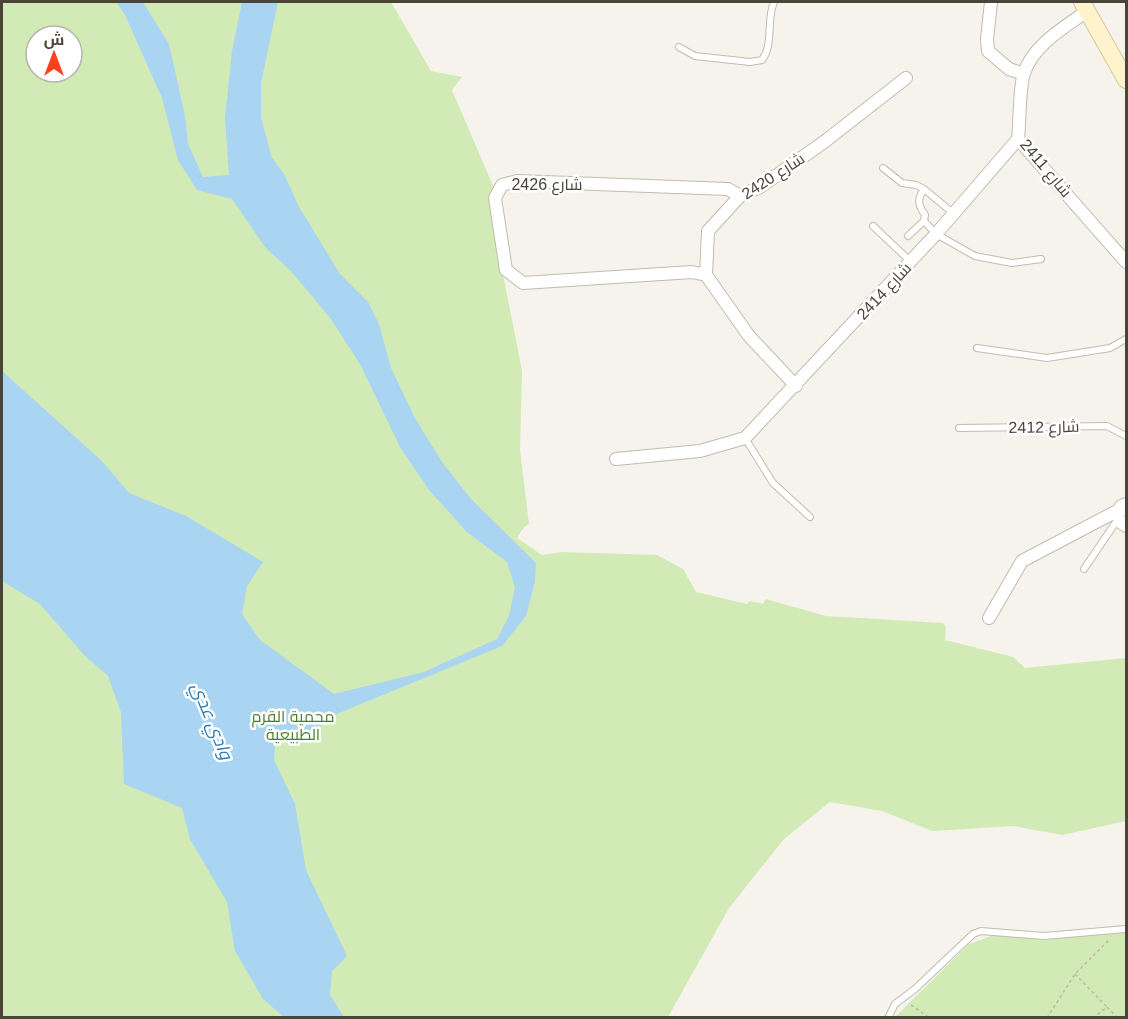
<svg xmlns="http://www.w3.org/2000/svg" width="1128" height="1019" viewBox="0 0 1128 1019" font-family="Helvetica,Cairo,sans-serif">
<rect width="100%" height="100%" fill="#f6f3ec"/>
<path fill="#d2eab5" fill-rule="evenodd" d="M2 2H391L431 71 462 77 452 90 494 188 489 200 490 208 522 371 520 450 529 524 524 527 517 538 542 555 561 552 657 555 683 569 696 592 747 604 750 601 763 604 766 599 826 616 943 623 946 627 945 640 1013 657 1025 668 1126 658V821L1062 835 1014 826 932 831 882 811 830 802 784 839 729 908 668 1017 2 1018ZM36 36H72V72H36Z
M1126 931V1017L894 1018 969 944 994 935 1045 940Z"/>
<path fill="#a9d4f2" d="M116 2H143L169 44 185 116 188 144 203 177 229 175 225 118 232 51 242 2H278L261 83V118L272 158 284 174 299 207 340 274 368 302 379 324 391 368 415 418 442 462 471 499 536 563 535 581 526 616 502 646 339 713 308 734 275 743 274 760 295 804 306 870 347 956 332 971 330 995 344 1017H284L263 999 235 951 227 902 190 839 182 808 124 784 121 712 108 676 85 656 40 604 2 581V371L102 461 129 493 186 516 263 562 247 586 242 614 260 640 334 694 424 672 497 639 509 616 515 587 507 562 467 532 429 490 400 447 360 364 331 319 291 271 265 247 232 199 197 190 178 160 162 98 125 15Z"/>
<g fill="none" stroke-linecap="round" stroke-linejoin="round">
<g stroke="#c2bbae" stroke-width="8">
<path id="lane" d="M679 47 695 56 750 62 762 60C774 44 766 20 774 2
M883 168 902 183 916 185 924 189 953 213
M924 221 936 234 975 256 1012 263 1041 259
M873 226 910 261
M908 236 924 221 925 215C918 205 917 199 924 189
M977 348 1047 358 1110 348 1126 339
M959 428 1107 426 1126 436
M745 438 773 483 810 517
M1084 569 1118 519
M888 1018 895 1004 915 989 973 934 981 931 1044 936 1126 929"/>
</g>
<g stroke="#c2bbae" stroke-width="14">
<path id="street" d="M991 2 987 39 988 51 1009 69 1024 74
M1087 11C1064 28 1034 44 1024 73 1019 88 1020 122 1018 139L1126 262
M706 275 692 272 523 283 506 270 495 198 502 185 517 181 728 189 740 196
M796 386 749 336 706 275 708 231 740 196 760 187 824 142 906 78
M616 459 700 451 745 438 936 234 1018 139
M1126 504 1121 506 1118 516 1120 522 1126 526
M989 618 1022 561 1119 510"/>
</g>
<g stroke="#d6c79b" stroke-width="18">
<path id="secondary" d="M1082 2 1126 80"/>
</g>
<path stroke="#c4b79f" stroke-width="1.5" stroke-dasharray="3 3" stroke-linecap="butt" d="M1075 974 1107 1007
M911 1005 930 1018
M1047 1018 1075 974 1110 939
M1093 1018 1107 1007 1118 1018"/>
<use href="#lane" stroke="#fff" stroke-width="6"/>
<use href="#street" stroke="#fff" stroke-width="12"/>
<use href="#secondary" stroke="#fff3cd" stroke-width="16"/>
</g>
<g text-anchor="middle" dominant-baseline="central" stroke-width="5" stroke-linejoin="round" paint-order="stroke">
<g font-size="16" fill="#4b4439" stroke="#fff">
<text transform="translate(1046 168) rotate(50)">شارع 2411</text>
<text transform="translate(773 176) rotate(-33)">2420 شارع</text>
<text x="547" y="184">2426 شارع</text>
<text transform="translate(884 291) rotate(-47)">2414 شارع</text>
<text transform="translate(1044 427) rotate(-1)">2412 شارع</text>
</g>
<g font-size="16" fill="#4a7f2a" stroke="#fff">
<text x="293" y="716">محمية القرم<tspan x="293" dy="18">الطبيعية</tspan></text>
</g>
<g font-size="18" font-style="italic" fill="#2e7ab2" stroke="#fff">
<text transform="translate(212 721) rotate(68)">وادي عدي</text>
</g>
</g>
<rect width="1128" height="1019" fill="none" stroke="#4b4439" stroke-width="6"/>
<g transform="translate(54 54)"><circle r="28" fill="#ffffff" stroke="#b7b4b0" stroke-width="1.5"/>
<path d="M0-4.5L10 22L0 15L-10 22Z" fill="#fc3f1d"/>
<text y="-9" font-size="16" font-weight="bold" text-anchor="middle" fill="#4b4439">ش</text>
</g>
</svg>
